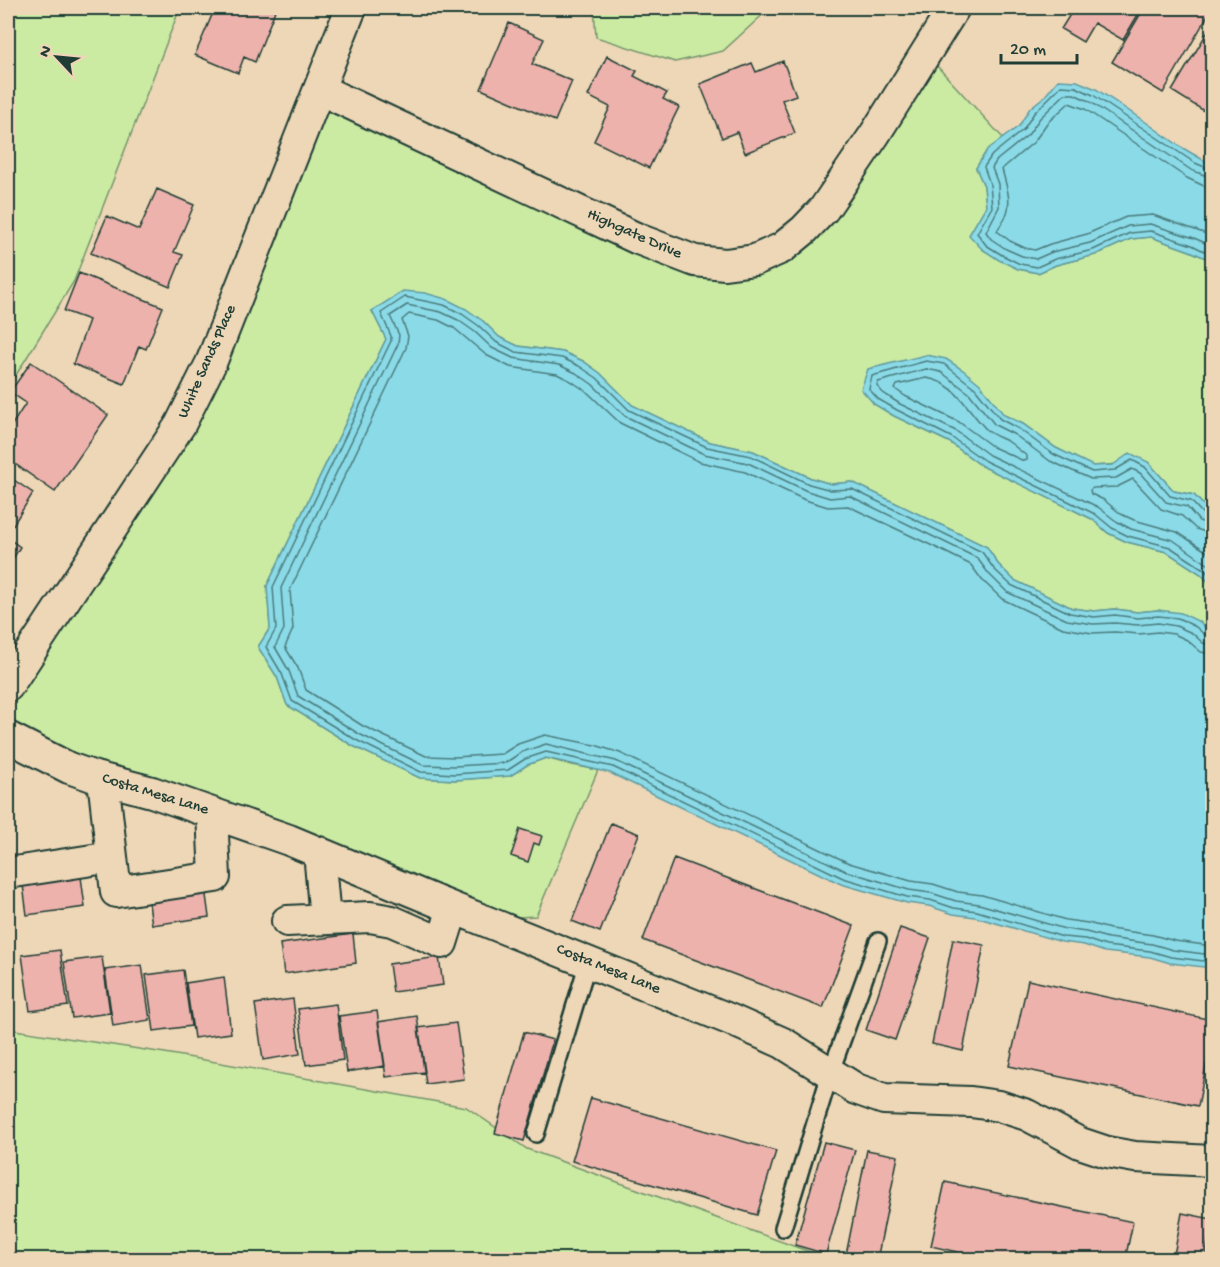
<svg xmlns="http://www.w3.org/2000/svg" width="1220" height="1267" viewBox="0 0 1220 1267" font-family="'Gochi Hand',sans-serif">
<rect width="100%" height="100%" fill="#eed7b7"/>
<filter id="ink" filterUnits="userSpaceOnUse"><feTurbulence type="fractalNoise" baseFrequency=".0167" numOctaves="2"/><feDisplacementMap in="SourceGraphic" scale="12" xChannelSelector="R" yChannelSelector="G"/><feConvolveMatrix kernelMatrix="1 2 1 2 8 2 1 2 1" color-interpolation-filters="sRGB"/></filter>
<g filter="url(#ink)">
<path fill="#cbeba3" stroke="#75946c" stroke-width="1.5" d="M8 8H180L74 281 8 388Z
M594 8H770L723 51 675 62 596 37Z
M936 65 1004 139 987 150 976 168 984 186 986 206 982 249 1018 269 1038 273 1056 265 1095 255 1131 239 1151 237 1190 251 1208 259 1212 265V512L1207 509 1194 495 1174 491 1148 462 1092 466 1056 448 1023 424 1004 415 991 400 874 404 894 416 949 442 982 466 1092 519 1108 533 1127 542 1167 552 1201 574 1212 586V634L1200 622 1158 610 1137 612 1115 609 1094 611 1072 608 1014 580 998 564 987 547 852 482 831 484 811 478 753 451 710 442 632 405 600 373 583 361 563 352 518 346 499 337 483 321 372 311 386 339 267 586 270 628 258 647 277 677 287 705 353 746 420 778 455 780 510 776 527 765 546 758 567 764 598 770 536 916 518 917 239 808 8 731V721L16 689 132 503 315 122 352 88 732 266 777 262 849 202Z
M8 1029 165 1053 466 1107 527 1149 829 1259H8Z"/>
<path fill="#8bdae8" stroke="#609ba0" stroke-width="1.5" d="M1058 80 1077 81 1096 89 1147 123 1181 147 1212 165V265L1208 259 1190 251 1151 237 1131 239 1095 255 1056 265 1038 273 1018 269 999 260 982 249 969 235 986 206 984 186 976 168 987 150 1019 126 1030 108 1045 96Z
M403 291 425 293 446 299 466 309 483 321 499 337 518 346 563 352 583 361 600 373 632 405 710 442 753 451 811 478 831 484 852 482 987 547 998 564 1014 580 1072 608 1094 611 1115 609 1137 612 1158 610 1181 613 1200 622 1212 634V968L1170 963 1150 957 1105 952 1084 945 1062 942 975 917 953 914 929 906 907 903 841 884 610 773 546 758 527 765 510 776 455 780 420 778 353 746 287 705 277 677 258 647 270 628 267 586 386 339 372 311Z
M926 355 946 359 963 370 980 384 1004 415 1023 424 1056 448 1093 466 1113 465 1130 453 1148 462 1174 491 1194 495 1207 509 1212 512V586L1201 574 1167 552 1127 542 1108 533 1092 519 982 466 949 442 894 416 874 404 861 389 868 369Z"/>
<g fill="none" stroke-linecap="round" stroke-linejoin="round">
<path stroke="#4a7c7c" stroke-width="1.5" d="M1212 170 1195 163 1093 95 1076 87 1061 86 1034 113 1023 130 992 155 984 167 990 184 992 207 977 233 986 245 1002 255 1020 264 1037 267 1055 259 1093 250 1130 233 1151 231 1192 245 1212 255
M1212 178 1191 170 1089 101 1074 94H1065L1040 118 1028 135 997 160 992 168 998 184 999 207 986 232 991 239 1006 249 1022 256 1036 259 1052 252 1090 243 1128 226 1150 224 1194 238 1212 246
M1212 187 1204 186 1187 178 1085 109 1069 103 1047 123 1034 142 1002 169C1005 182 1012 199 1007 213 1005 220 1000 225 997 231L1010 241 1025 248 1035 250 1050 244 1087 234 1126 217 1153 215 1212 236
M926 378C957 382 968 412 988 431 994 436 1002 438 1009 442 1015 446 1021 452 1027 456V460L1024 461 993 447 959 422 905 396 895 389 897 385Z
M1212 517 1203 514 1191 501 1170 496 1145 467 1132 460 1115 470 1092 472 1053 454 1019 429 1000 419 975 388 944 364 926 361 872 376 869 389 878 399 897 410 951 437 985 461 1095 514 1112 528 1128 536 1170 547 1205 570 1212 578
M1212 525 1199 521 1187 507 1166 502 1140 473 1132 469 1116 478 1091 479 1050 461 1015 435 995 425 969 393 941 372 926 369 878 382 877 386 883 393 900 404 956 431 989 455 1098 507 1116 521 1131 529 1173 540 1212 567
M1212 534 1196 529 1182 516 1161 509 1133 479 1117 487 1093 488 1090 490 1091 494 1104 500 1121 514 1134 520 1177 532 1212 555
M1212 638 1207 637 1196 627 1178 618 1158 616 1138 618 1115 615 1094 617 1070 613 1011 585 994 569 982 552 852 489 831 490 809 484 751 456 707 447 629 410 597 378 579 366 562 358 516 352 496 342 479 326 462 314 444 305 405 297 381 313 391 336V341L273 587 276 629 266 647 282 674 292 701 356 740 421 772 455 774 508 770 525 759 546 752 613 767 843 878 907 897 930 900 954 908 977 911 1063 937 1085 939 1106 946 1150 951 1171 957 1212 962
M1212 645 1203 643 1192 633 1176 626 1158 623 1138 625 1115 623 1093 624 1067 620 1007 592 989 574 977 558 850 496 830 498 807 491 748 463 704 454 625 416 592 384 576 373 559 365 513 358 492 348 475 332 458 320 441 312 407 305 390 316 399 335 398 344 281 588 284 629 275 647 289 671 298 696 359 734 423 765 455 766 505 763 522 752 546 744 616 761 846 871 909 890 931 893 956 901 979 904 1065 929 1086 932 1108 938 1152 944 1173 950 1212 955
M1212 654 1201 652 1187 640 1174 634 1158 632 1139 634 1115 632 1092 633 1063 628 1002 599 982 580 971 565 939 549 848 506 828 507 805 500 745 472 700 462 620 423 586 391 571 381 557 374 510 367 486 355 454 328 438 320 409 314 402 320 408 336 406 348 290 590 293 629 285 647 298 668 306 690 363 726 426 756 455 757 502 754 518 744 545 735 595 745 620 753 849 863 911 881 933 884 958 892 982 895 1066 920 1088 923 1110 929 1153 935 1175 941 1212 946"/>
</g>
<path fill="#edb2ac" stroke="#1f3d34" stroke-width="1.5" d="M215 8H276L255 62 244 57 238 73 195 55Z
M1074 8H1142L1123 40 1094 23 1083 42 1061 29Z
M1144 8H1212L1163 93 1112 62Z
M509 23 544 39 532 64 572 81 555 121 481 89Z
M1211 26H1212V116L1172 91Z
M607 56 637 71 634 76 667 93 663 99 679 107 649 168 594 141 610 107 588 96Z
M783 61 796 95 782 100 795 133 745 153 737 132 722 138 700 84 752 63 756 72Z
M157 189 194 205 174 252 183 255 170 287 91 253 107 216 139 230Z
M79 273 163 307 146 349 139 346 124 384 73 364 89 320 64 311Z
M31 362 108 415 55 492 8 459V431L26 403 10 392Z
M8 476 33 493 8 533Z
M8 538 20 547 8 567Z
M611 823 639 834 600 932 572 921Z
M520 829 542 836 539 845 534 843 528 862 511 856Z
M674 858 854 926 823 1008 643 940Z
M81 877 85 907 27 915 23 885Z
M205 888 209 917 152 925 148 896Z
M900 928 930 938 895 1040 866 1030Z
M353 934 356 963 284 974 280 944Z
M953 939 984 945 963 1051 932 1044Z
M60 950 68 1006 30 1011 22 955Z
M102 957 110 1013 72 1018 64 962Z
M439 957 443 985 393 992 389 964Z
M142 965 150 1020 113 1026 105 970Z
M183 970 191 1026 154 1031 146 975Z
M224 977 231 1033 194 1038 186 983Z
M1028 980 1212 1020V1036L1198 1106 1009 1066Z
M293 999 300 1054 263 1060 255 1004Z
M336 1004 343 1060 306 1065 298 1009Z
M377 1011 385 1066 347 1072 339 1016Z
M417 1016 425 1072 386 1077 378 1022Z
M456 1023 464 1079 426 1084 418 1028Z
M524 1032 553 1040 524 1141 495 1133Z
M591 1098 776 1151 757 1215 572 1161Z
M824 1142 855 1150 826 1254 795 1245Z
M867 1150 898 1156 877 1260 846 1255Z
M945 1182 1133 1222 1125 1260H992L931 1246Z
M1182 1213 1212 1219 1205 1260H1173Z"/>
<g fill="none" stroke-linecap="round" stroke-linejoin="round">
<g stroke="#1f3d34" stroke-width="20">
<path id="service" d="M536 1134 588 962
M783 1228 830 1074 878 941"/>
</g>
<g stroke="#1f3d34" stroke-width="34">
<path id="minor" d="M319 89 638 239 695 261 725 264 755 260 782 248 804 230 824 209 875 134 954 8
M8 686 180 425 211 363 351 8
M8 737 69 768 95 777 152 792 289 840 438 902 729 1019 783 1043 856 1089 884 1099 971 1102 999 1106 1027 1115 1080 1143 1107 1152 1135 1157 1212 1161
M103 779 112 857
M319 852 325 919
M8 873 112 857 116 892 215 877 212 813
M287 921 370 917 392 921 442 943 453 908"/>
</g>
<use href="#service" stroke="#eed7b7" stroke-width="15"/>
<use href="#minor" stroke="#eed7b7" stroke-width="30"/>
</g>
</g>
<g text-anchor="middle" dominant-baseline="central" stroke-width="4.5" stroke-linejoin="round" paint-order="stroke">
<g font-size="16" fill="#1f3d34" stroke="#eed7b7">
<text transform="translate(634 235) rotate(24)">Highgate Drive</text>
<text transform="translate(208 362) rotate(-66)">White Sands Place</text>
<text transform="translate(155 795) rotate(17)">Costa Mesa Lane</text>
<text transform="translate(608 970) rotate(22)">Costa Mesa Lane</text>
</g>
</g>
<rect width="1220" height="1267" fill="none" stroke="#eed7b7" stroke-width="30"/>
<rect x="15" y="15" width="1190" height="1237" fill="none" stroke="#1f3d34" stroke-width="2" filter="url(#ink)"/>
<g transform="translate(57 57) rotate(296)" stroke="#eed7b7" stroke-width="4.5" paint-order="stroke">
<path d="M0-4.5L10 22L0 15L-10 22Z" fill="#1f3d34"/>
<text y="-9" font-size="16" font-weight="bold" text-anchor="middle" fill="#1f3d34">N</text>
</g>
<path d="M1001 54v9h76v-9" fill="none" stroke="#1f3d34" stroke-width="3"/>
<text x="1010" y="54" font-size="18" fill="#1f3d34" stroke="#eed7b7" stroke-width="4.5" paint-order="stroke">20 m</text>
</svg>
